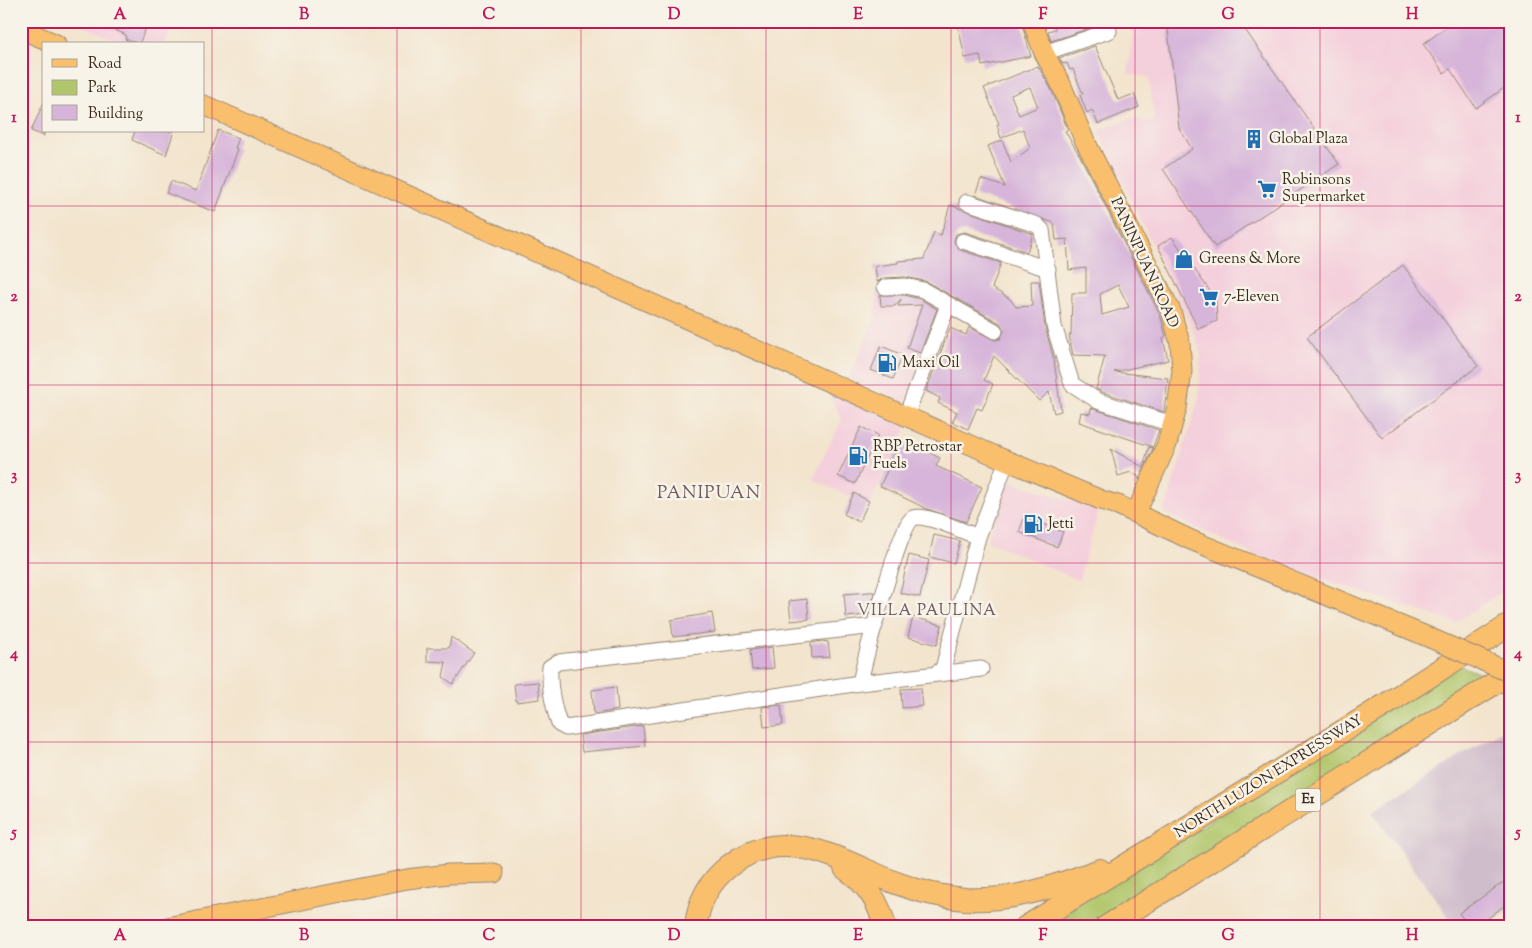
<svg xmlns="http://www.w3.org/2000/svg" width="1532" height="948" viewBox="0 0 1532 948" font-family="'Sorts Mill Goudy',serif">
<rect width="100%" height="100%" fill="#f7f3e8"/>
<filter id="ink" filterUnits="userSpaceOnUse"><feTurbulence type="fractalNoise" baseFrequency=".02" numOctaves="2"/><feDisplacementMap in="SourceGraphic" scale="10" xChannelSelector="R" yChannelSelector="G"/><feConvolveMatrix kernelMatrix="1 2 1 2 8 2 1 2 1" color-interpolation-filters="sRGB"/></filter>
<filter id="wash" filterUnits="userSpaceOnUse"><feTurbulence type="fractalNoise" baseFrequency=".0096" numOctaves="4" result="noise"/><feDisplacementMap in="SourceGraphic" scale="20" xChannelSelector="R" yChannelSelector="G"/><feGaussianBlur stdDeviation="1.12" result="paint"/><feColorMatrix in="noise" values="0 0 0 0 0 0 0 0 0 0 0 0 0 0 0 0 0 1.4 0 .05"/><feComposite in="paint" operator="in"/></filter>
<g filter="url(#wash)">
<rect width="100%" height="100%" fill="#f3e4cd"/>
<path fill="#f4cfdc" d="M73 21H175L165 44H123Z
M1134 21H1511V586L1455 623 1266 560 1164 513 1199 398 1201 355 1196 337 1099 131 1131 118 1154 122 1149 77 1128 74Z
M910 288 944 305 905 404 848 379 876 317V291Z
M826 388 907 426 869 506 813 479 842 419Z
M1009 481 1099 509 1079 580 987 541Z"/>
<path fill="#d0bdcc" d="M1511 725V908L1486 927H1456L1372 811Z"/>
<path fill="#b1c66a" stroke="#767844" d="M1459 665 1490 678 1093 927H1040Z"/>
<g id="blocks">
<path fill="#d7b5da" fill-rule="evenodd" d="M96 21H149L139 44 125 39 126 35Z
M957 21H1021L1031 56 982 66 980 55 965 58Z
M1054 21H1088L1090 28 1051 41 1048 31 1055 29Z
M1167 21H1239L1339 164 1215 247 1163 169 1192 149 1179 128Z
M1455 21H1511V83L1476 108 1450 69 1444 73 1423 44Z
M1095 46 1118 100 1134 94 1139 107 1098 124 1092 110 1087 113 1080 95 1083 94 1073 69 1070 70 1067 63 1063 64 1059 58Z
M1038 66 1051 89 1068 130 1065 131 1080 156 1160 315 1166 336 1163 338 1168 360 1114 372 1168 378 1164 412 1102 392 1096 389 1105 356 1073 355 1069 335H1071L1072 293H1086V268L1069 270 1067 239 1056 240 1054 223 975 195 981 179 1005 187 988 146 1002 140 1011 162 1030 148 1023 129 1001 138 997 125 999 124 984 88ZM1030 87 1038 107 1019 115 1011 95ZM1118 285 1129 307 1102 315 1100 294Z
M44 102V136L31 131Z
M218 130 239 138 235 148 238 149 215 212 166 193 171 181 196 191Z
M135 131H174L166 155 132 140Z
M950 205 1033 234 1027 252 965 232 956 234 954 242 960 250 1001 263 992 288 1010 299 1016 307 1032 306 1031 281H1039L1045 327 1054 360 1061 411 1054 413 1049 392 1039 401 994 356 984 380 993 384 982 410 977 408 968 429 952 422 957 412 938 403 940 398 926 391 950 328 966 335 969 327 995 340 1000 339 1004 331 1000 323 925 281 905 277 884 278 877 282 875 266 898 263V261L924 259 934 232 941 235Z
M1172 237 1216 300 1217 321 1198 329 1158 246Z
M1403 265 1478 366 1382 438 1307 337Z
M880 295H904L920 299 937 309 920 353 907 348 922 305 898 306 901 299 895 306H881Z
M881 346 903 355 893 379 871 370Z
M1091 408 1159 430 1153 447 1079 422 1081 412 1090 414Z
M861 427 878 435 855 484 838 476Z
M902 439 940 458 936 466 982 487 966 522 927 509 880 486Z
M1149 447 1153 448 1139 480V477L1131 472 1118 476 1111 449 1143 467Z
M854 493 869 501 859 522 844 514Z
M1025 516 1063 532 1057 547 1019 532Z
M934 535 960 541 954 563 929 557Z
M909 555 929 560 920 597 900 593Z
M870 592H874L868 615 846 617 844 594Z
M807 599 809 619 791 621 789 601Z
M712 613 715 632 673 637 671 620Z
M913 617 942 625 937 645 908 637Z
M451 637 474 653 453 684 443 677 446 662 427 661V648H449Z
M822 641 828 642 830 657 812 658 811 643Z
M772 647 774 668 752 670 750 650Z
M538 682 540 699 516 702 514 684Z
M616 687 618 710 594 714 592 690Z
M921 688 923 706 902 708 901 689Z
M781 705 783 725 764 727 762 707Z
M643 726 645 746 582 752 580 735Z
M1511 877V900L1477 927H1469L1459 913Z"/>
</g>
</g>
<g filter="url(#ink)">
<use href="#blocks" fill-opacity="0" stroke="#978776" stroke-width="1"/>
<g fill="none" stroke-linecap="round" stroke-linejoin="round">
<g stroke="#978776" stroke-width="17">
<path id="minor" d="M1044 53 1109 31
M967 202 1037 225 1042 230 1054 326 1072 384 1098 401 1172 424
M963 241 1048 269
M885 287 905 286 923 290 995 331
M906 416 948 305
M875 626 558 662 550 667C549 685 553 706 559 724L566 728 860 683 981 669
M937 673 942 670 944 665 978 537 1007 460
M860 683C864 663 900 522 913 518 926 513 964 532 978 537"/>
</g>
<g stroke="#978776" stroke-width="21">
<path id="major" d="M1032 21 1044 53 1061 84 1083 137 1171 311 1180 343 1182 371 1177 408 1167 444 1136 513
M21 29 56 44
M204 105 989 453 1101 500 1118 505 1191 540 1421 634
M167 927 407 879 449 874 494 873"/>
</g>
<g stroke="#978776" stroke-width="24">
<path id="highway" d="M845 868C866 883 879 901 885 927
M696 927C698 902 710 881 729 866 786 821 843 863 899 884 920 892 943 897 965 899 1013 902 1056 886 1100 870
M1026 927 1385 705 1511 624
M1106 927 1511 673"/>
</g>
<use href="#minor" stroke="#fff" stroke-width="15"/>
<use href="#major" stroke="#f9bf6d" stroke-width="19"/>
<use href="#highway" stroke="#f9bf6d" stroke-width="22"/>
<g stroke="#978776" stroke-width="21" stroke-linecap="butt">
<path id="major-bridge" d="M1421 634 1511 673"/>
</g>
<use href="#major-bridge" stroke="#f9bf6d" stroke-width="19"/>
</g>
</g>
<path fill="none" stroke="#c2185b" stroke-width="1" stroke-opacity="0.55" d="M212 21V927M397 21V927M581 21V927M766 21V927M951 21V927M1135 21V927M1320 21V927M21 206H1511M21 385H1511M21 563H1511M21 742H1511"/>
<defs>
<g id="building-bare" transform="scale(1.5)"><path d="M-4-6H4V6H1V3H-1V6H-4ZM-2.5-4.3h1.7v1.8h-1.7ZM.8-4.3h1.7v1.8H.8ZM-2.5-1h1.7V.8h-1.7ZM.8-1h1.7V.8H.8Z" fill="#1f6fb2" stroke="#f7f3e8" stroke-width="2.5" paint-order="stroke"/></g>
<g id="supermarket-bare" transform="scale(1.5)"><path d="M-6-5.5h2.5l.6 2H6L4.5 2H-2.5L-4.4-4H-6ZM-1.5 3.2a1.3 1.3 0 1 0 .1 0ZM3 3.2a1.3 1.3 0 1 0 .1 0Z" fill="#1f6fb2" stroke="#f7f3e8" stroke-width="2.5" paint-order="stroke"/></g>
<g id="shop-bare" transform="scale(1.5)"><path d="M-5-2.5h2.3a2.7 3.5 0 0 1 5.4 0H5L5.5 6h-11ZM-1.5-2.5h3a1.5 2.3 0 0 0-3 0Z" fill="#1f6fb2" stroke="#f7f3e8" stroke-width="2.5" paint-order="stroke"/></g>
<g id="fuel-bare" transform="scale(1.5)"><path d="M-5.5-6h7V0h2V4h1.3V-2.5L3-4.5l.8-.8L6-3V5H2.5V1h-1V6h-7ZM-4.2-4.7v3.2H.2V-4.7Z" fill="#1f6fb2" stroke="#f7f3e8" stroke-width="2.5" paint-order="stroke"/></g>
</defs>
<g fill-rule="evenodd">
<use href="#building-bare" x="1254" y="139"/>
<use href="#supermarket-bare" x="1267" y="189"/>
<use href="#shop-bare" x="1184" y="259"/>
<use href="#supermarket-bare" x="1209" y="297"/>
<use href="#fuel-bare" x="887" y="363"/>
<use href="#fuel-bare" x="858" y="456"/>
<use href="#fuel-bare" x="1033" y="524"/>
</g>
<g text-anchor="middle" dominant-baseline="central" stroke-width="5" stroke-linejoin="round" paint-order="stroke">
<rect fill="#f7f3e8" stroke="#73665b" stroke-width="1" x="1295.5" y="788.5" width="25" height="23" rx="4"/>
<g font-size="14" font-weight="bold" fill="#3b2a1e">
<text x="1308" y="800">E1</text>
</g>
<g font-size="15" fill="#3b2a1e" stroke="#f7f3e8" text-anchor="start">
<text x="1269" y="139">Global Plaza</text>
<text x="1282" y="180">Robinsons<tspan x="1282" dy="17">Supermarket</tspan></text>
<text x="1199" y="259">Greens &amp; More</text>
<text x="1224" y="297">7-Eleven</text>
<text x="902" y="363">Maxi Oil</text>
<text x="873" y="447">RBP Petrostar<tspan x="873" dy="17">Fuels</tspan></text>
<text x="1048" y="524">Jetti</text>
</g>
<g font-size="15" fill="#3b2a1e" stroke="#f7f3e8">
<text transform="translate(1144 263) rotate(65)">PANINPUAN ROAD</text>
<text transform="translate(1269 777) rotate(-32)">NORTH LUZON EXPRESSWAY</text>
</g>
<g font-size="16" letter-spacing="1" fill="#725b60" stroke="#f7f3e8">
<text x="927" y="611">VILLA PAULINA</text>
</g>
<g font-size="18" letter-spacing="1" fill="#725b60" stroke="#f7f3e8">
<text x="709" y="494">PANIPUAN</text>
</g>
</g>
<rect width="1532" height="948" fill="none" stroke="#f7f3e8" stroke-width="55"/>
<rect x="42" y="42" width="162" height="90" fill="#f7f3e8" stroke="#aca397"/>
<rect x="52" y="59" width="25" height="8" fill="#f9bf6d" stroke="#aca397"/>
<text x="88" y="68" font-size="15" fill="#3b2a1e">Road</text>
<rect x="52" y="80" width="25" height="15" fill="#b1c66a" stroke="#aca397"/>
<text x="88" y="92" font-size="15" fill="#3b2a1e">Park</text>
<rect x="52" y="105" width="25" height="15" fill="#d7b5da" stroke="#aca397"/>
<text x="88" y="118" font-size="15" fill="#3b2a1e">Building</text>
<rect x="28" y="28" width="1476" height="892" fill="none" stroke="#c2185b" stroke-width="2"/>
<g font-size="16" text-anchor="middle" font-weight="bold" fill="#c2185b">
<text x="120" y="19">A</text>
<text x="304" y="19">B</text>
<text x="489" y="19">C</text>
<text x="674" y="19">D</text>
<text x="858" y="19">E</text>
<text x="1043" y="19">F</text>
<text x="1228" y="19">G</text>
<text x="1412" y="19">H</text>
<text x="14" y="122">1</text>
<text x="1518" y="122">1</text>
<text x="14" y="301">2</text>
<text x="1518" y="301">2</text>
<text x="14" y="480">3</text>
<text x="1518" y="480">3</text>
<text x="14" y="658">4</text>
<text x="1518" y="658">4</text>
<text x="14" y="837">5</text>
<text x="1518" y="837">5</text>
<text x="120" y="940">A</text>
<text x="304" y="940">B</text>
<text x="489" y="940">C</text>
<text x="674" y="940">D</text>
<text x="858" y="940">E</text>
<text x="1043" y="940">F</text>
<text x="1228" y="940">G</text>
<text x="1412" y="940">H</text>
</g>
</svg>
